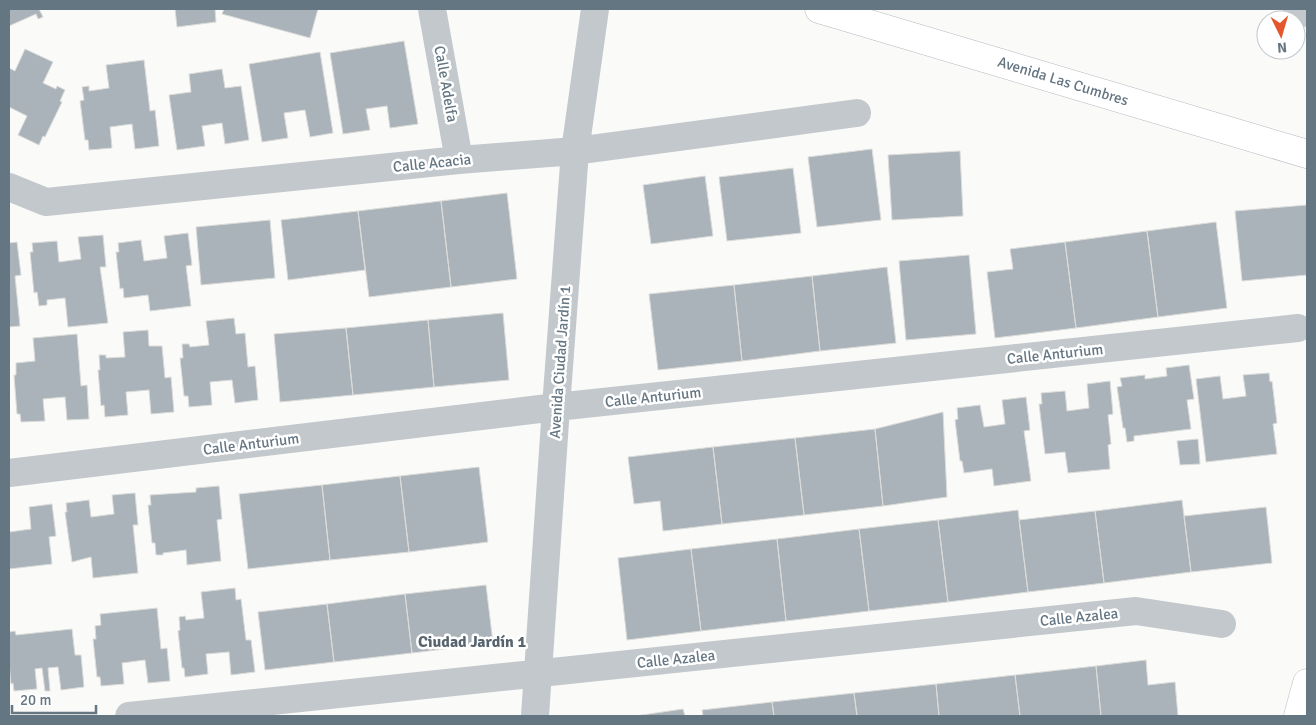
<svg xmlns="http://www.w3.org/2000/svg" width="1316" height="725" viewBox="0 0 1316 725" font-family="Signika,sans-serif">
<rect width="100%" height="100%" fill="#fafaf8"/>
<path fill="#aab3b9" stroke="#dcdcda" d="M9 9H39L43 17 38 19 36 14 9 26Z
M175 9H215L216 22 177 27Z
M224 9H318L310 38 222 14Z
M404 41 418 124 390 128 387 106 366 109 370 130 343 134 330 53Z
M25 49 53 62 43 83 56 89 57 86 65 90 60 101 62 102 45 137 43 136 39 145 18 135 27 116 9 107V68L15 71Z
M320 52 333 133 310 137 305 110 284 113 288 138 262 142 249 64Z
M144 60 150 111 155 110 159 146 135 149 132 124 110 127 112 148 89 150 88 140H85L80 101 84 100 82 87 89 86V91L109 88 106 65Z
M222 69 225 88 241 86 249 140 225 144 222 123 202 126 205 146 177 150 169 95 191 92 189 74Z
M872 149 881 220 817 227 808 157Z
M960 151 963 216 892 220 888 155Z
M793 168 801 233 727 241 719 177Z
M705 176 713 236 651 244 643 185Z
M507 193 517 279 451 287 441 201Z
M441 201 451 287 369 297 358 211Z
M1307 205V275L1242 281 1235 211Z
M358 211 365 270 288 280 281 220Z
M270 220 275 278 201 285 196 227Z
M1216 222 1227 308 1158 317 1147 231Z
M1147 231 1158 317 1076 328 1065 242Z
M188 233 192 265 186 266 191 306 150 311 148 295 124 298 123 288 120 289 116 252H119L118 243 141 240 144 261 167 258 164 236Z
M103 235 106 267H100L108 323 68 327 65 298 47 300V305L39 306 37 292 34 293 30 252H33L32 243 57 241 59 262 81 259 78 237Z
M17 242 21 275 15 276 20 326 9 327V243Z
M1065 242 1076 328 995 338 987 272 1013 269 1010 249Z
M969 255 976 334 906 340 899 261Z
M887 267 896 343 820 351 812 276Z
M812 276 820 351 742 361 734 285Z
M734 285 742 361 658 370 649 294Z
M503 313 509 380 434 387 428 320Z
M234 318 236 334 245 333 248 367 255 366 258 400 235 403 232 380 210 382 212 405 189 407 188 396H184L180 358H183L182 344H189L190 347 209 345 206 321Z
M428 320 434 387 353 395 346 328Z
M346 328 353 395 280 402 274 334Z
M148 330 149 346H162L165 378 171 377 174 412 151 414 149 390 126 392 128 415 105 417 104 405 101 406 98 370H100L99 355H106V358L125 357 123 332Z
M77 334 81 386 87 385 89 419 67 420 65 397 43 399 45 421 21 422 20 414H17L14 375H16V363L35 361 33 338Z
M1189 365 1194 399 1187 400 1191 429 1134 436V441L1127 442 1125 428H1123L1117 387 1122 386 1120 378 1145 375V379L1167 376 1166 368Z
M1269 373 1270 382 1272 381 1277 423 1273 424 1277 454 1206 462 1196 379 1220 376 1223 399 1246 396 1243 375Z
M1110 381 1113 414 1108 415 1111 444 1108 445 1110 469 1068 473 1065 452 1045 454 1039 404H1042L1041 393 1065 391 1067 411 1089 408 1087 384Z
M1026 397 1030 430 1024 431 1031 481 994 486 992 469 964 473 962 461H960L955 420 958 419 957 408 980 405 984 427 1005 424 1002 400Z
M943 412 947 497 883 506 875 429Z
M875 429 883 506 804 515 795 438Z
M795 438 804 515 722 524 713 447Z
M1198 439 1200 464 1180 465 1177 441Z
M713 447 722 524 663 531 660 501 634 504 628 457Z
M479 467 488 542 409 552 400 476Z
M400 476 409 552 330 560 322 485Z
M322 485 330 560 248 569 239 494Z
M219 486 222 519 217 520 221 561 187 565 186 550 163 553V555H156L155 543H152L148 505H151L150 495 196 492V488Z
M135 493 138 525H133L138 573 93 578 91 557 72 562 65 512H67L66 503 89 500 91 517 114 514 112 495Z
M1182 500 1191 572 1104 583 1095 511Z
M52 504 56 536 49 537 52 564 9 569V532L31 529 29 507Z
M1266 507 1272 563 1191 572 1184 516Z
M1018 510 1028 592 948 602 938 520Z
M1095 511 1104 583 1028 592 1019 520Z
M938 520 948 602 869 611 859 529Z
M859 529 869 611 786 621 777 539Z
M777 539 786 621 701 631 691 549Z
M691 549 701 631 627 640 618 558Z
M486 585 493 643 412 653 405 594Z
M235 588 236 600 241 599 246 640H251L255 672 231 675 229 652 206 654 208 674 185 677 184 668H182L178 631 180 630 179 617 185 616 186 620 204 618 201 592Z
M405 594 412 653 334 662 327 604Z
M327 604 334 662 265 670 258 612Z
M157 608 161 649 167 648 170 681 148 683 145 660 122 663 124 684 101 686 100 677H97L93 639H96L95 626 101 625 100 614Z
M72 629 75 655H81L84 687 61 690 58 667 48 668 50 691H45L42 668 35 669 37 689 14 691 13 683 11 684 9 663V632L15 631 16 635Z
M1146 660 1148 685 1175 682 1178 716H1101L1096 666Z
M1096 666 1101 716H1020L1015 675Z
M1015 675 1020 716H939L936 684Z
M936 684 939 716H857L854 693Z
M854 693 857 716H774L772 702Z
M772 702 774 716H703L702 710Z
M683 709 685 716H635Z"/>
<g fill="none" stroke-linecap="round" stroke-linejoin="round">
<g stroke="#b3babf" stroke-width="29">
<path id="secondary" d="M819 9 1307 154
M1298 716 1307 683"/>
</g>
<path stroke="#c3c8cc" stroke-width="28" d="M432 9 459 160
M1297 9 1307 13
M9 187 46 202 459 160 575 151 857 113
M9 473 556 407 1298 328
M129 716 1136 611 1222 624
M535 716 556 407 575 151 595 9"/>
<use href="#secondary" stroke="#fff" stroke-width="28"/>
</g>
<g text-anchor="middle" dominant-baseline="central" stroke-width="5" stroke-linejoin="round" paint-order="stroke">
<g font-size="15" fill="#657683" stroke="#fff">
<text transform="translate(1063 81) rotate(17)">Avenida Las Cumbres</text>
<text transform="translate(446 84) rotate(80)">Calle Adelfa</text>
<text transform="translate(432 163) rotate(-6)">Calle Acacia</text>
<text transform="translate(1055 354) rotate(-6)">Calle Anturium</text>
<text transform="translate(560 362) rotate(-86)">Avenida Ciudad Jardín 1</text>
<text transform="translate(653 397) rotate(-6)">Calle Anturium</text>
<text transform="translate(251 444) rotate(-7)">Calle Anturium</text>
<text transform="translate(1079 617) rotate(-6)">Calle Azalea</text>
<text transform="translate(676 659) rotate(-6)">Calle Azalea</text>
</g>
<g font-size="16" font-weight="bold" fill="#57646e" stroke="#fff">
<text x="472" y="642">Ciudad Jardín 1</text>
</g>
</g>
<rect width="1316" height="725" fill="none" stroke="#657683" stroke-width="20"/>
<g transform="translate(1281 35) rotate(175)"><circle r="24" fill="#ffffff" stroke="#c1c8cd"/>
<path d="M0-4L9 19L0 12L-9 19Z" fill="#e4572e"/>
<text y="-8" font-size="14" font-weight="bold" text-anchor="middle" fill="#657683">N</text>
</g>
<path d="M12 705v8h84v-8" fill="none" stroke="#657683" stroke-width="2.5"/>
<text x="20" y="705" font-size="15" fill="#657683" stroke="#ffffff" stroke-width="4" paint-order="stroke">20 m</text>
</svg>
